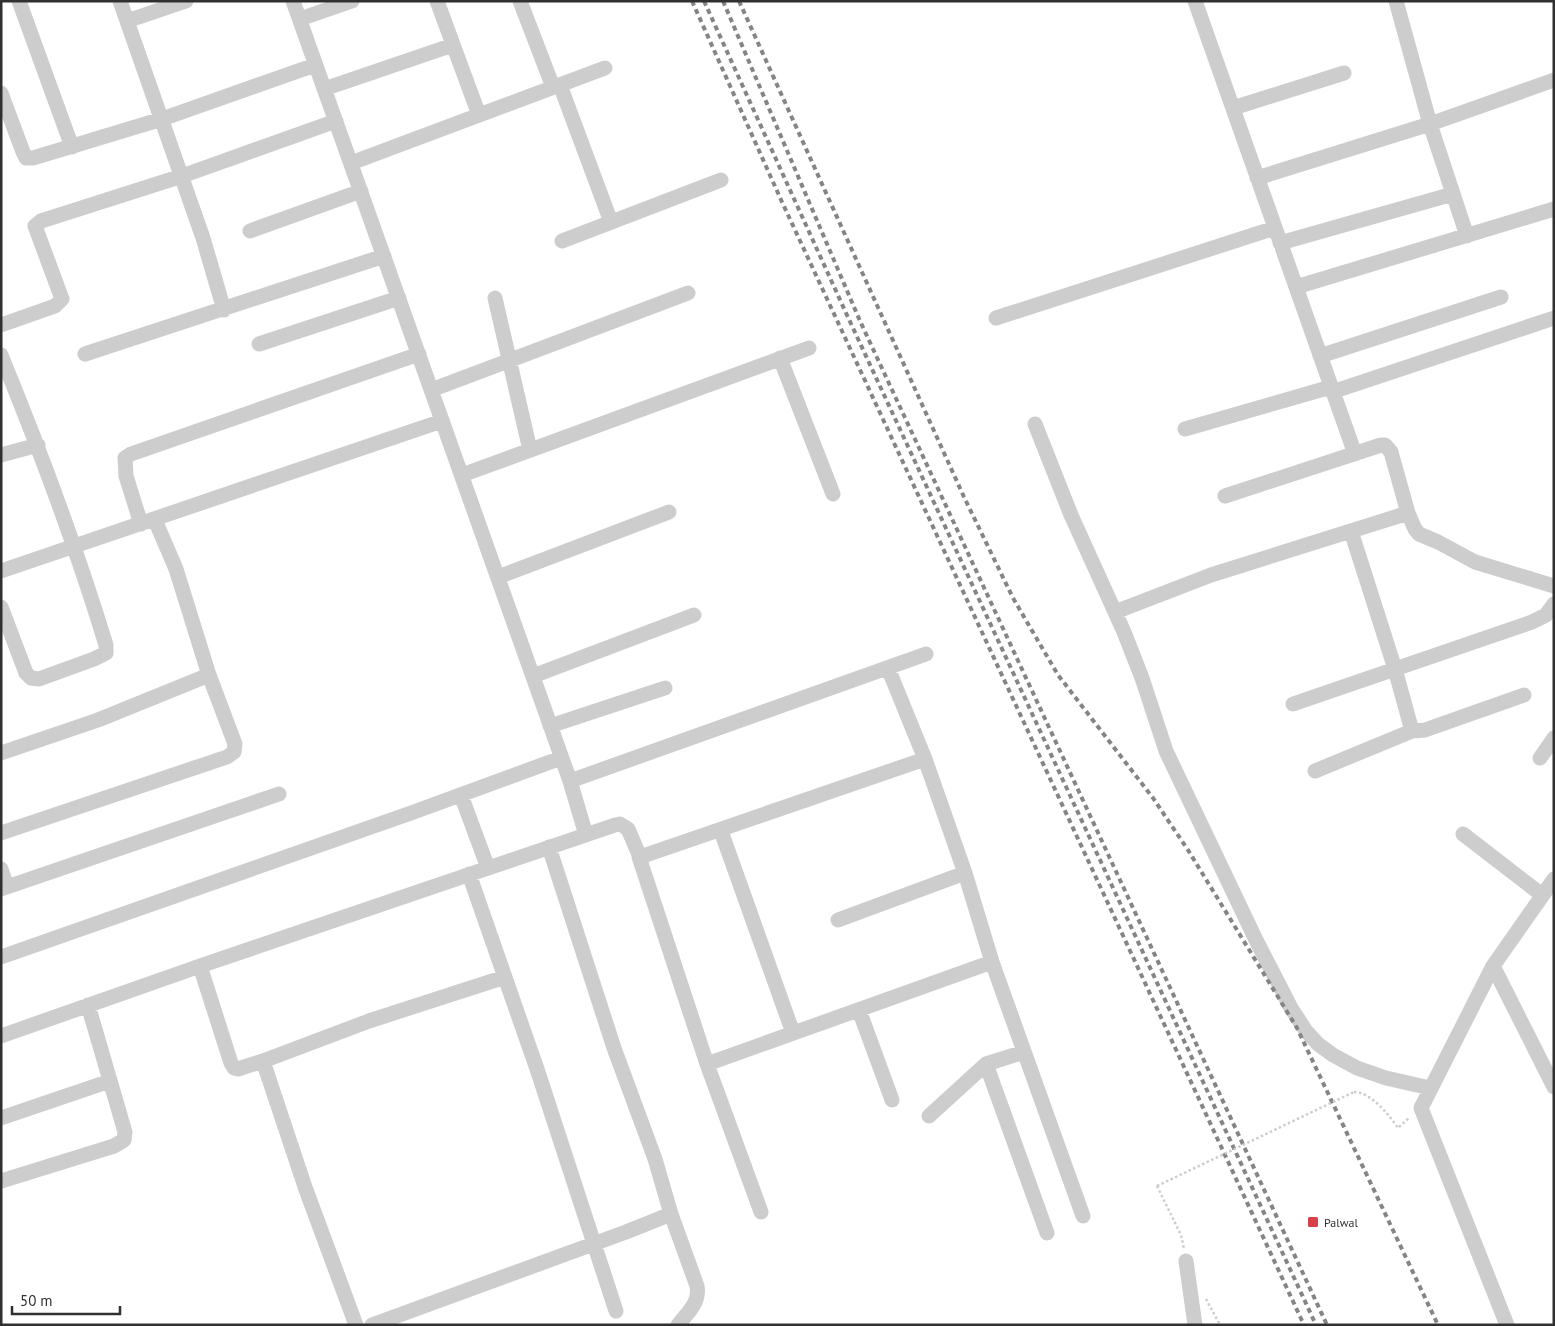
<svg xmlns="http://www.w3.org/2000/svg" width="1555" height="1326" viewBox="0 0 1555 1326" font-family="'PT Sans',sans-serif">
<rect width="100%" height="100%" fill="#fff"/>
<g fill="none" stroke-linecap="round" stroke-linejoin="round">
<path stroke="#cdcdcd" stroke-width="2.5" stroke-dasharray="2.5 2.5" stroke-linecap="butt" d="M1354 1092C1371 1092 1389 1115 1398 1128L1410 1117
M1157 1186 1181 1235 1184 1249
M1206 1299 1220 1325"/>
<path stroke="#cdcdcd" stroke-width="15" d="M19 1 72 147
M120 1 203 238 224 310
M293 1 570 781 926 654
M437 1 479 115
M520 1 553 87
M1195 1 1355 454
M1396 1 1430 124 1467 236
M300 19 352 1
M127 21 186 1
M560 85 611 222
M324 89 453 45
M1 93 23 152 26 158H33L162 119 315 65
M1233 108 1344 73
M351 163 605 68
M1257 178 1430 124 1554 80
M250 231 361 191
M562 241 721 180
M1280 243 1453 194
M1296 287 1554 209
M495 298 530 450
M996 318 1275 228
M1 325 55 306 62 299 35 226 41 221 182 176 336 121
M259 344 399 298
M85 354 384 256
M1 355C40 450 76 547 106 645V653L94 659 39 679 31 678 26 673 1 607
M1320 356 1501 297
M780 358 833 494
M431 390 688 293
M1332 392 1554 318
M1035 424 1071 515 1124 632 1142 678 1166 751 1256 940 1291 1008 1306 1031 1318 1044 1333 1055 1357 1068 1386 1078 1430 1088
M1185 429 1331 387
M1 455 38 445
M462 475 809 348
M1225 496 1381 445H1385L1391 452 1408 513 1415 529 1419 534 1438 542 1475 562 1554 586
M141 524 126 476 125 458 131 454 419 354
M1351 531 1395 669 1412 731 1425 730 1524 695
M1 571 442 421
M498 577 669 512
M1115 612 1211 575 1408 513
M888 668 925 759 965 873 992 962 1083 1216
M533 676 694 615
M1293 704 1532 622 1546 615 1554 604
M550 726 665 688
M1 753 98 720 209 675
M1540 758 1554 738
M1315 771 1412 731
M570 781 586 835
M461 795 488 868
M721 831 793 1033
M1 833 227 757 234 752 235 744 209 675 176 569 155 520
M1463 834 1542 895
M639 857 707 1064 761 1212
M1 869 7 887
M469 874 538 1072 616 1311
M1 889 279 794
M838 920 965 873
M1 957 411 813 561 758
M200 966 231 1063 234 1068 238 1069 263 1061 369 1021 505 977
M1493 966 1554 1087
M859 1010 892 1100
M1 1036 200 966 615 825 620 824 628 829 640 857 925 759
M263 1061 305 1187 356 1325
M707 1064 992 962
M986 1064 1047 1233
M929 1116 986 1064 1024 1052
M1 1118 110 1081
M1 1181 114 1146 124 1140 125 1132 88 1005
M671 1214 697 1286C700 1303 688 1312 678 1325
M1186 1261 1195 1325
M372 1325 626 1232 671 1214 655 1159 614 1048 549 847
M1507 1325 1421 1108 1493 966 1554 879"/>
<path stroke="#858585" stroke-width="4" stroke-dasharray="5 4" stroke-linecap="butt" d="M692 1 782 202 1304 1325
M704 1 846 313 1316 1325
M723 1 860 321 1327 1325
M739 1 964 497 1013 598 1058 675 1153 798 1188 850 1297 1028 1438 1325"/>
<path stroke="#cdcdcd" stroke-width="2.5" stroke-dasharray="2.5 2.5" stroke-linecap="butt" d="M1157 1186 1354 1092"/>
</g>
<rect fill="#d84149" stroke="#fff" stroke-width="2" x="1307" y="1216" width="12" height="12" rx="2.5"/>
<g text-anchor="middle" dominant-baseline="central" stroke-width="5" stroke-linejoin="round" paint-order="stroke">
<g font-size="12" fill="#303030" stroke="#fff" text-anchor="start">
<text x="1324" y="1222">Palwal</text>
</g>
</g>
<rect width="1555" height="1326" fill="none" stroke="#303030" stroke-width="5"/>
<path d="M12 1306v8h108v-8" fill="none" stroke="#303030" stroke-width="2.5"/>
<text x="20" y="1306" font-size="15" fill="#303030" stroke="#ffffff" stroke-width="4" paint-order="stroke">50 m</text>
</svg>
